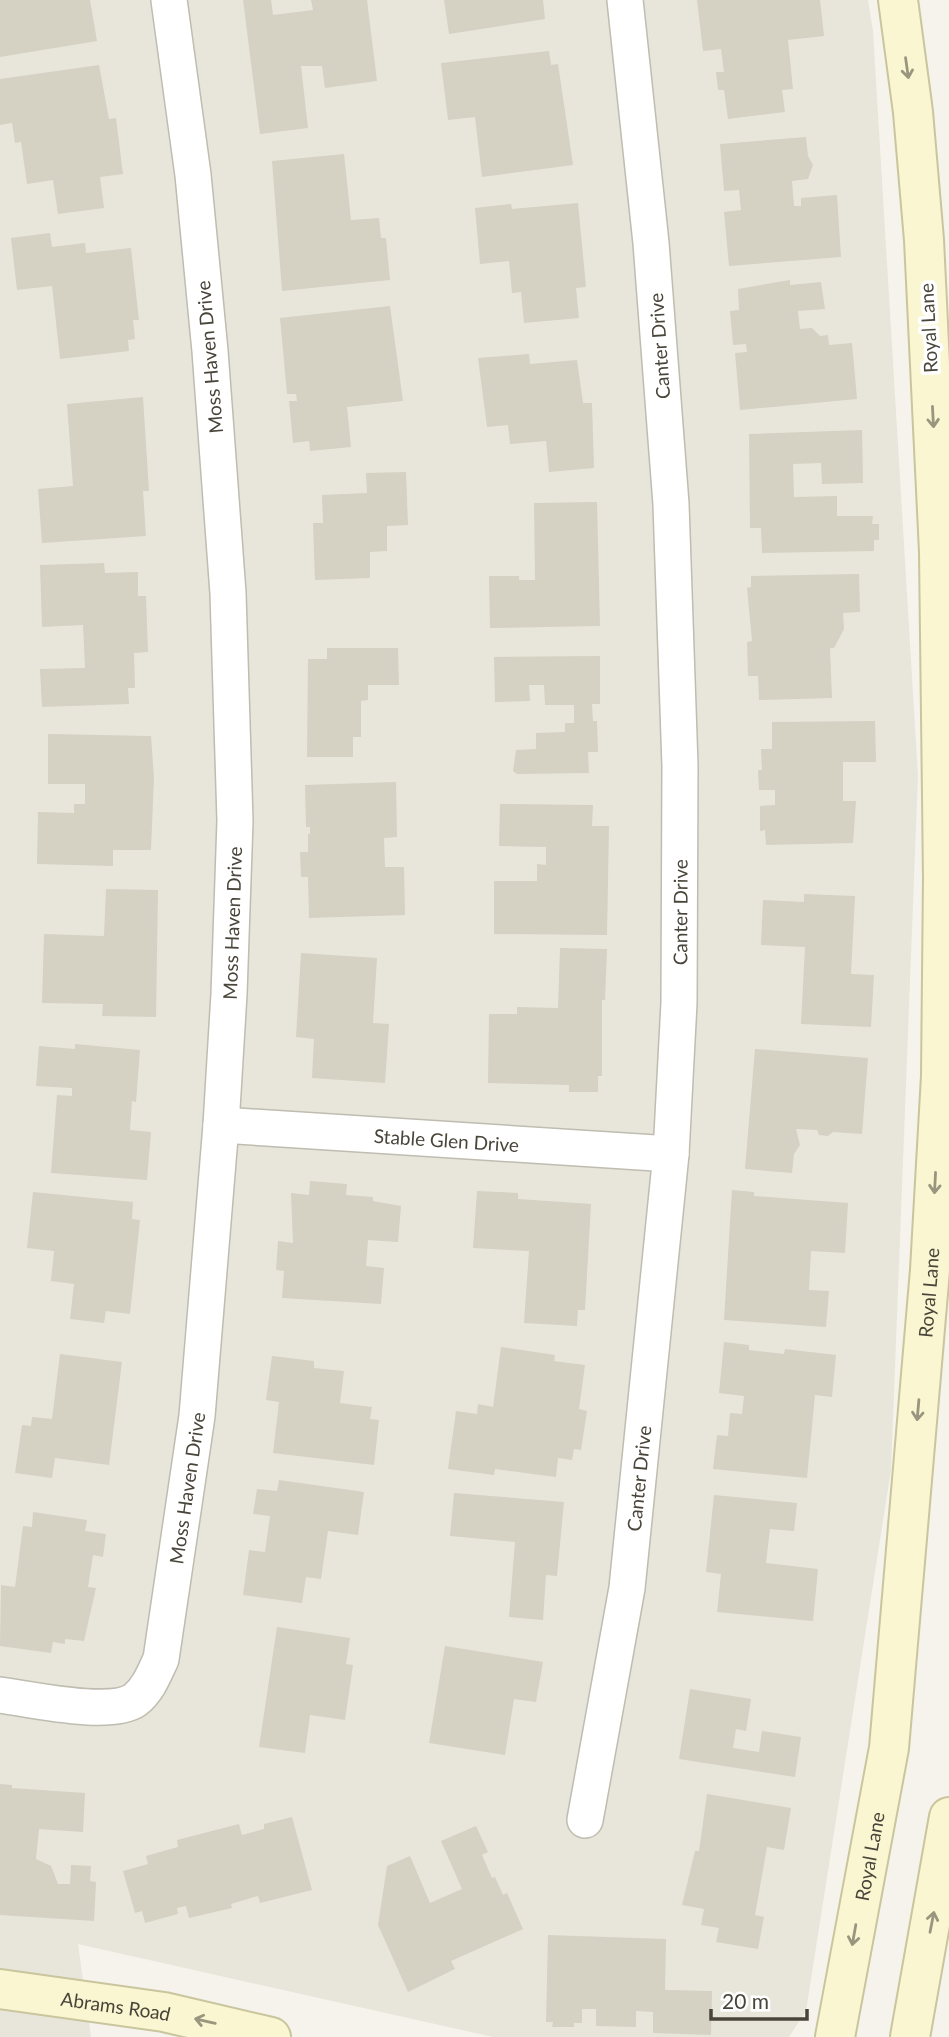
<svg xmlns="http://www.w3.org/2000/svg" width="949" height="2037" viewBox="0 0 949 2037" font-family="Lato,sans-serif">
<rect width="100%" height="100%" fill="#f5f3ec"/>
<path fill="#e8e6db" d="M0 0H868L873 31 918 776 891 1470 806 2011 789 2037H493L78 1944 91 2037H0Z"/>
<path fill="#d5d1c3" d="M0 0H90L97 41 0 57Z
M243 0H271L273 15 313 10 311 0H367L377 81 325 88 322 66H301L308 128 260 134Z
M444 0H543L545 19 449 34Z
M697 0H820L824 36 788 40 793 89 782 90 785 112 728 119 724 90H718L716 72H724L721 49 703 51Z
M549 51 551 65 558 64 573 165 482 177 475 117 448 120 441 63Z
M99 65 109 119 116 118 123 174 100 177 104 208 58 214 53 180 27 184 21 142 15 143 12 123 0 125V79Z
M806 137 808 156 813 165 808 179 792 181 794 206H801V198L837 195 841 257 729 266 724 212 741 210 739 190 724 191 720 144Z
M344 154 351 220 379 218 381 238H386L390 280 282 291 272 161Z
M578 203 586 287 576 288 579 318 524 323 521 292 512 293 509 261 480 264 475 208 511 204 512 209Z
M50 233 52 247 85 243 86 253 131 248 139 320H133L135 339 128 340 129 351 60 359 52 286 17 290 11 238Z
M790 280V285L821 282 825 309 798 311 800 329 812 328 820 336 828 335 829 345 852 343 857 399 740 410 735 353 747 352 746 344 733 345 730 311 739 310 738 289Z
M390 306 403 401 347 407 351 447 310 451 309 441 293 443 289 401H297L296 394H287L280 318Z
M529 354 530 364 577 360 583 403H592L594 468 549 472 546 441 510 444 508 425 487 427 478 358Z
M143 397 149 491H143L146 536 42 543 38 489 73 486 67 404Z
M862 430 863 483 822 484 821 463 793 464 794 497 837 496V516H873L872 524H879V540H874V551L762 553 761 528H750L749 434Z
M406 472 408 525 387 526V551L370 552V578L315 580 313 523H323L322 495 367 493 366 473Z
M597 502 600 626 490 628 489 576H519V580H535L534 503Z
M104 563 105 573 138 572V596H146L148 652 134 653 135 688H128L129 704 42 707 40 669 85 668 83 625 42 627 40 565Z
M859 574 860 612 843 613 844 629 834 648H830L832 698 759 700 758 676H748L747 642 752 641 747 588 751 587V576Z
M327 648H398L399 685H368V700L361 701V737H353V757H307L308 659H327Z
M600 656V704H592L593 721H597L598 752H588L589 773 517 774 513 771 516 750 536 749V733L565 732V723H574V705H545L544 685H529L530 701 495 702 494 657Z
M875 721 876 762H843V801H856L853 843 766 845 765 830 760 831V806L775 805V790H759L758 770H762L761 749H772V722Z
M48 734 151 736 154 778 151 850H113V866L37 864 38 812 74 813V804H85V784H48Z
M396 782 397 837 384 838 385 867H404L405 915 309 918 308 877H301L300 852H308V834H310V827H306L305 785Z
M500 804 593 805 592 826H609L607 935 494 934V881H537V864L546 865V847L499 846Z
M106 889 158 890 156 1017 102 1016 103 1004 42 1003 44 934 104 936Z
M804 894 855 896 851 974 874 975 871 1027 801 1024 805 947 761 945 763 900 804 902Z
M560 948 607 949 605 1000H602V1076H598V1092H569V1085L488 1083 489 1014H517V1007L558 1008Z
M301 953 377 958 373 1023 389 1024 385 1083 312 1078 314 1039 296 1037Z
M75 1044 140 1050 136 1102 132 1101 130 1130 151 1132 147 1180 51 1173 57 1095 72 1096V1088L36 1086 39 1046 75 1049Z
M755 1049 868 1058 862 1134 833 1132 828 1136 819 1135 817 1130 796 1129 800 1145 794 1154 792 1173 745 1169Z
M310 1181 347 1184 346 1195 373 1197V1201L401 1206 398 1242 368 1240 366 1266 384 1268 381 1304 282 1298 284 1271 276 1270 278 1241 293 1243 291 1193 309 1195Z
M732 1190 754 1192V1196L848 1203 845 1253 811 1251 809 1290 829 1291 826 1327 724 1320Z
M477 1191 518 1193V1199L591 1204 585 1310H578L577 1326 524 1323 529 1251 473 1248Z
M33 1192 133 1202 132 1219 140 1220 130 1314 106 1311 104 1323 70 1319 74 1284 51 1281 54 1251 27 1248Z
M724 1342 749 1345V1350L784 1354 785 1349 836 1355 832 1397 815 1395 807 1478 713 1469 717 1435 728 1436 730 1413 742 1414 744 1396 719 1393Z
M501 1347 555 1355 554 1361 585 1365 579 1409 587 1411 581 1450 574 1449 572 1460 558 1458 556 1477 495 1469 494 1475 448 1469 456 1411 477 1414 478 1404 493 1407Z
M60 1354 122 1362 109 1465 55 1458 52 1478 15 1473 22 1425 31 1426 32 1417 52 1419Z
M272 1356 314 1361V1368L344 1371 340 1403 372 1407 370 1419 379 1420 374 1465 273 1453 279 1402 266 1400Z
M279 1480 364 1492 358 1535 328 1531 321 1579 306 1577 302 1603 243 1595 249 1550 265 1552 270 1516 253 1514 257 1489 277 1491Z
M454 1493 564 1502 557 1576 546 1575 543 1620 509 1617 515 1542 450 1536Z
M714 1495 797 1503 794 1531 770 1529 766 1563 818 1569 813 1621 717 1612 721 1574 706 1572Z
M33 1512 87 1520 85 1531 106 1534 103 1557 93 1555 88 1587 96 1588 84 1641 65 1639V1644L53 1642 51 1653 0 1646 1 1585 15 1587 23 1526 32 1527Z
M277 1627 350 1638 346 1664 353 1665 345 1720 310 1715 305 1753 259 1747Z
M445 1646 543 1662 536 1702 514 1699 505 1755 429 1743Z
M690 1689 751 1699 746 1731 736 1729 733 1748 759 1752 762 1731 801 1737 795 1777 679 1759Z
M0 1784 12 1785V1788L85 1793 83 1832 39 1829 36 1859 51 1866 58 1884H70L71 1865 91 1866 90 1881 96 1882 94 1921 0 1915Z
M707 1794 791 1808 784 1850 767 1847 755 1915 764 1917 758 1949 716 1942 719 1928 701 1925 704 1909 682 1905 695 1851H699Z
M292 1817 312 1890 260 1903 258 1896 231 1904 232 1908 189 1918 186 1906 177 1908 178 1914 145 1923 142 1911 135 1913 123 1871 148 1864 146 1856 178 1847 177 1840 239 1824 242 1835 264 1829V1824Z
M476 1826 488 1852 482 1855 492 1878 495 1877 503 1895 507 1893 523 1929 451 1961 455 1969 408 1992 378 1925 387 1866 410 1856 430 1903 462 1889 441 1841Z
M548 1935 666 1939 665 1990 712 1991 711 2035 653 2033V2012L636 2011V2027L596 2026V2009H582V2023H574V2027H552L553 2022H546Z"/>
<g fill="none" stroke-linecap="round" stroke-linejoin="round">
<g stroke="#bfbcb0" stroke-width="38">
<g id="minor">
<path id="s1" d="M221 1125 671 1154"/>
<path id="s2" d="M0 1695C31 1699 110 1717 135 1700 148 1690 154 1674 161 1659L197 1416 221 1125 229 994 235 821 228 593 210 351 193 175 169 0"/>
<path id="s3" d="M585 1820 627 1588 671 1154 679 1003 680 766 671 504 651 243 625 0"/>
</g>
</g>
<g stroke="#c9c59d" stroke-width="42">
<g id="secondary">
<path id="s4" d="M0 1989 164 2012 271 2037"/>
<path id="s5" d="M835 2037 889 1748 930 1270 941 1076 943 878 939 552 924 240 913 112 898 0"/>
<path d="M910 2037 949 1817"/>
</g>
</g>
<use href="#minor" stroke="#fff" stroke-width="35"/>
<use href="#secondary" stroke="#faf6d1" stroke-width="38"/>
</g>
<defs><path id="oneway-shaft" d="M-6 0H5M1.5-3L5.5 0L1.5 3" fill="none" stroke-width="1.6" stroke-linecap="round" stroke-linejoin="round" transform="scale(1.75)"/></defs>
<g stroke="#99957e">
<use href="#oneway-shaft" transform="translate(907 68) rotate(82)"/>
<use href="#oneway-shaft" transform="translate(933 417) rotate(87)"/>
<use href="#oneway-shaft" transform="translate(935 1183) rotate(93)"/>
<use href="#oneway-shaft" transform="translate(918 1410) rotate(95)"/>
<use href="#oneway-shaft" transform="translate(932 1922) rotate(-79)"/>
<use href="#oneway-shaft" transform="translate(854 1935) rotate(100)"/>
<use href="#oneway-shaft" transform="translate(205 2021) rotate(-167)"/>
</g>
<g text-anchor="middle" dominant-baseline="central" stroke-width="7" stroke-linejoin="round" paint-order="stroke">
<g font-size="19" fill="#49453a" stroke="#fff">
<text transform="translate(928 328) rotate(-93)">Royal Lane</text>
<text transform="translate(659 346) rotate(-94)">Canter Drive</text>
<text transform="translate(209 357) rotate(-95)">Moss Haven Drive</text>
<text stroke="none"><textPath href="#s3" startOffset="914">Canter Drive</textPath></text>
<text stroke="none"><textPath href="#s2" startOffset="926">Moss Haven Drive</textPath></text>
<text stroke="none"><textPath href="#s1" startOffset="226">Stable Glen Drive</textPath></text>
<text stroke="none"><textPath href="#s5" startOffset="751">Royal Lane</textPath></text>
<text stroke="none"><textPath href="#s3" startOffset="346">Canter Drive</textPath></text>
<text stroke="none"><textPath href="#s2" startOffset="359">Moss Haven Drive</textPath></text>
<text stroke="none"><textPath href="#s5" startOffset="184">Royal Lane</textPath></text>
<text stroke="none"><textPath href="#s4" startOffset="117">Abrams Road</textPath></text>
</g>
</g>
<path d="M711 2009v10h96v-10" fill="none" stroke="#49453a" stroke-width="3.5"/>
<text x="722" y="2009" font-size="21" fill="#49453a" stroke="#ffffff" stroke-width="5" paint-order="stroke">20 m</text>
</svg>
